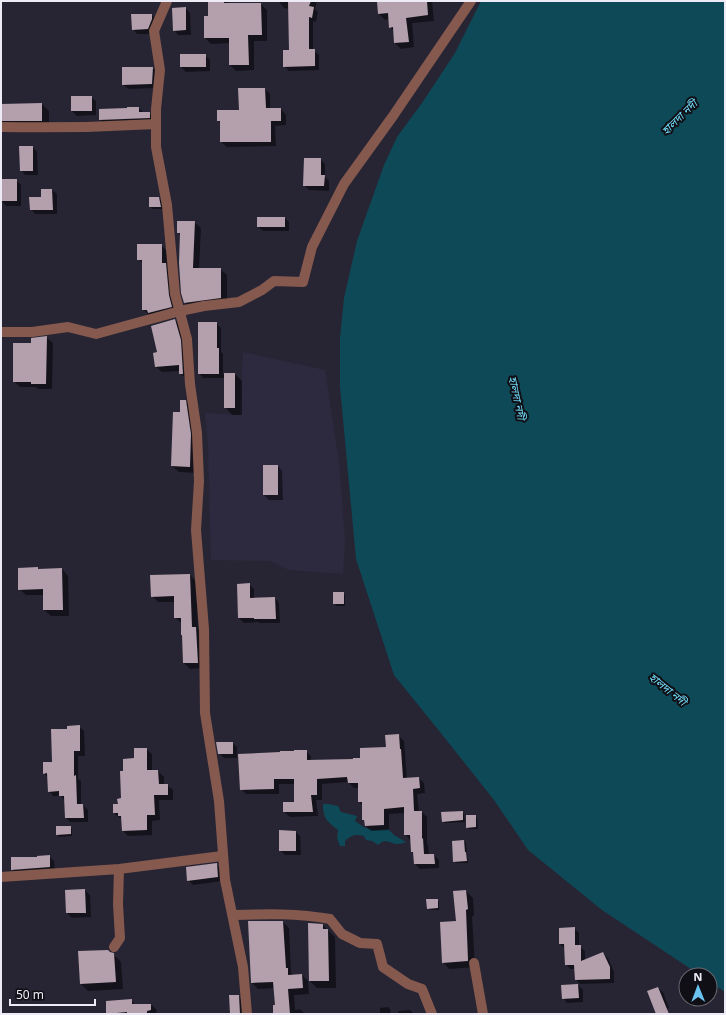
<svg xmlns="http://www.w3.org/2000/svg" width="726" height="1015" viewBox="0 0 726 1015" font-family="Georgia,'Noto Sans Bengali',serif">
<rect width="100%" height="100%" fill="#272534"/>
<path fill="#2d2a40" d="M243 352 325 370 339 463 345 539 343 574 289 570 271 561 211 560 208 442 205 413 240 415Z"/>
<path fill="#0e4957" d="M481 1H725V992L710 982V975H700L602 910 528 850 494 800 444 737 394 675 356 559 340 387V338L344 298 357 241 384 165 397 137 422 103 455 53Z
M323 804H328L338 806 341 812 357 816 355 821C368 831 372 831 388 829L394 835 406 842C403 843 400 844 397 844 388 843 386 838 378 845L372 841 366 840 364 836C355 834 352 835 345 841V846H340L337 838 338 830C327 821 323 819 323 804Z"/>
<path fill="#0007" d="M209 1H229V4H261L267 10V41H254V70L236 71 230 65V43L211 44 205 38 209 17Z
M280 1H317L315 9 318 12 316 22 313 21V50L319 55V70L289 71 284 66 290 51 289 9 284 8 280 3Z
M378 1H432L434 21 412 23 414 47 401 49 395 43 394 31 390 27 389 19 385 20 379 14Z
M186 8 190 13 191 35H178L174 30Z
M152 15 156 20 152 34H137L133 29Z
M205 55 210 60V71L186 72 181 67Z
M153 68 157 73 156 88 128 89 123 84Z
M265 89 270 94V109H281L286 115V125L275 126 276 146 227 147 221 142V123L218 121 240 111Z
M91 97 96 101V115L77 116 72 111Z
M42 104 49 111V128L1 131V105Z
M139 108 144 113H149L153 117V122L104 124 100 120Z
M33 147 37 152 38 175H25L21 170Z
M320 159 325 164V177L329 181V191L309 190 304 185Z
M16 180 21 185V206H6L2 201Z
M52 190 57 194V214H35L31 209Z
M158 198 161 200 162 209H152L150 207Z
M285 218 289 222V231H263L258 227Z
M194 222 201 228 199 269H220L227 275V303L191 309 185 302 181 236 178 232Z
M161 245 167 251 177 312 149 315 143 309 144 264 138 259Z
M175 320 181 326 186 379 180 373V371L162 372 155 366 159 353Z
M216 323 221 328V352L223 354V374H235L242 381V415H232L225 407V378H203L199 373Z
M47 338 53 343 52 389H38L36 387H20L14 381 32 344Z
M185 401 192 408 196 473 179 472 172 466Z
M278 466 282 471 283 500H269L264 495Z
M38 568 39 570 62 569 68 576 69 616H51L44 610V595H26L19 589Z
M190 575 196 581 198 629 202 634 203 668 190 669 184 663 182 624 175 617V602H158L152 596Z
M249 584 254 589V599L275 598 279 603 280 623H259L258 622 244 623 239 618Z
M343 593 345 595V606H336L334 603Z
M79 726 84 731 85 756H78V779L81 781V805H83L88 810V822H70L66 818 65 801 61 796H53L49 791 48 778 44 773 53 763 68 730Z
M399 736 404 741 407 779 419 778 424 783 425 793 417 794 419 812H422L427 817V844L428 845 429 855H434L439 860V868L420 869 415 864 414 854 412 852 411 840H410L405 834V813L389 814V830L371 831 366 826V823L363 820V805L359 802V788H354L348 782 322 784V800H316L318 816 290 817 284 812 295 803V784H279V794H246L241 789 306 751 311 756V761L361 759 387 748Z
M232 743 237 747V758H224L219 753Z
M146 749 152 754V771H158L164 777V785H167L173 790V800H159L160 820 152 821V835L128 836 123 831 122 818H120L114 813 122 799 124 772Z
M462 812 464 814 465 822 445 823 443 821Z
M475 816 477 818 478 829H469L467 827Z
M70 827 72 829V836L59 837 57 834Z
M296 832 300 836 301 855H285L280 850Z
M464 841 466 843 468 863H456L454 861Z
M49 856 54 861 55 871 17 874 12 869 38 858Z
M216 864 221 869 222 881 193 885 188 880Z
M85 890 90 895 91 917 72 918 67 913 66 891Z
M466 891 473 898 474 916H472L475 967 449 969 443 962 457 922Z
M437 900 439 902V910H430L428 908Z
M283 922 289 928 291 973 293 975H302L308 981 309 994 294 995 295 1010 300 1009 305 1014H274L276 1006 275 988 258 989 252 983Z
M323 925 335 937 336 988H317L310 981Z
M574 928 579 933V946L585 951V960L603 953 608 958 614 972V983L580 984 576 980 575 969H570L566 964 565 949 560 944Z
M113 954 121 962 123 989 88 991 81 984Z
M578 985 583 990V1002L567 1003 563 998Z
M658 988 663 992 669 1008 659 1012Z
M238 996 242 1000 243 1014H231Z
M131 1000 136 1005H152L157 1010 156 1014H107V1002Z
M388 1007 390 1009 391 1014H380V1008Z
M410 1010 414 1014H398V1011Z"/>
<path fill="#b4a0ac" d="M208 1H224V3H261L262 35H248L249 65H229V38H204V16H208Z
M288 1H311L309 6 314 7 312 18 309 17V49H315V66L283 67V50H289Z
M377 1H427L428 15 406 18 409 42 394 43 393 27 389 28 388 13 378 14Z
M186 7V30L173 31 172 8Z
M131 14H152V19L148 29 132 30Z
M180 54H206V67H180Z
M122 67H153L152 84 122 85Z
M238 88H265L266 108H281V121H271V142H220V121H217V110H239Z
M71 96H92V111H71Z
M42 103V121H1V104Z
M127 107H139V112H150V118L99 120V109L127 108Z
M19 146H33V171H20Z
M304 158H321V175H325L324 186H303Z
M1 179H17V201H1Z
M41 189H52L53 210H30L29 197H41Z
M149 197H159L161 207H149Z
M257 217H285V227H257Z
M177 221H195L193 268H221V298L184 303 181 293 179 263 180 233H177Z
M137 244H162V263H166L169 295 172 307 148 313 147 310H142V260H137Z
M175 319 181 340 183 374H179V365L155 367 153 353 157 352 151 326Z
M198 322H217V348H219V374H198Z
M47 336 46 384H31V382H13V343H31V338Z
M224 373H235V408H224Z
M180 400H186L191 434 190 467 171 466 173 412H180Z
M263 465H278V495H263Z
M38 567V569L62 568 63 610H43V589L18 590V568Z
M190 574 192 627H196L198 663H183L182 635H181V618H174V596L151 597 150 575Z
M250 583V598L275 597 276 619H254V618H238L237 584Z
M333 592H344V604H333Z
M80 725V751H74V776L76 775 77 804H83L84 818H65L64 796H59V791L48 792 47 773 43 774V762H52L51 729H67V726Z
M399 734 400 749H401L403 778 419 777 420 788 413 789 414 811H422V839L423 838 424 854H434L435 864H414L413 852H411L410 835H404V807L384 809V825L365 826 364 820H362V802H358V783H348L347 777 317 779V795H311L313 812H283V802H294V779H274V789L240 790 238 754 280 752V751H294V750H307V760L353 759V758H360V748L386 747 385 735Z
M216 742H233V754H218Z
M134 748H147V770H158L159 784H168V795H154L155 815H147V830L122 831 121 816H118V813H113V804H118L117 799 121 798 120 771H123V759L134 758Z
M463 811V820L442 822 441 812Z
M466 815H476V827L466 828Z
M56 826H71V834L56 835Z
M279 830 296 831V851H279Z
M464 840 465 852H466L467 861 453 862 452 841Z
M50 855V867L11 870V857H37V856Z
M217 863 218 877 187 881 186 867Z
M85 889 86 913H66L65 890Z
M466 890 468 909 466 910 468 960V961L442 963 440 922 456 921 453 891Z
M426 899H438V908L427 909Z
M248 921H283L286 968H288V975L302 974 303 988 288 989 290 1014H273V1005H275L273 982 251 983Z
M308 923 323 924V929H328L329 981H309Z
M575 927V945H581V961L603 952 610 967V979L575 980 574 965H565L564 944H559V928Z
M108 950 110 952 114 953 116 982 80 984 78 951Z
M578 984 579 998 562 999 561 985Z
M658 987 669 1014H656L647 991Z
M229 995H239L240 1014H230Z
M132 999V1004H151V1010L147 1011V1014H127V1012L106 1014V1001Z"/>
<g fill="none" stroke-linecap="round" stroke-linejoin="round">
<path stroke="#85594e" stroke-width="10" d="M1 127C53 128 104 127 156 124
M1 332H32L68 327 96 334 180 311 204 306 239 302 262 290 274 281 303 282 312 247 344 184 393 116 471 1
M1 877 119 869 222 856
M233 915C265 914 298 913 330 919L342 934 360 943 377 944 383 967 408 984 422 989 432 1014
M114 947 120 938 118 904 119 869
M474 963 483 1014"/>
<path stroke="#85594e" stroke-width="10" d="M167 1 154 31 160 70 156 109V147L167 205 175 294 187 339 190 384 197 433 199 481 196 530 204 629 205 713 219 801 225 880 243 967 247 1014"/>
</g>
<g text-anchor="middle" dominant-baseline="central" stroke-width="4" stroke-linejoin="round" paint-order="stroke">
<g font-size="11" font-style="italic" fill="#72defb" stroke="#100f16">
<text transform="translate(680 118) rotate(-44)">হালদা নদী</text>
<text transform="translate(516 398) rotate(78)">হালদা নদী</text>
<text transform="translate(667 690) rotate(39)">হালদা নদী</text>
</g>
</g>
<rect width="726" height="1015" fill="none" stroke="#edecf6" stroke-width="4"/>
<g transform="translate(698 987) rotate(359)"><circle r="19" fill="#100f16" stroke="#686770"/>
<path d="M0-3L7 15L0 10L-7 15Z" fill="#6ac3f1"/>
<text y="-6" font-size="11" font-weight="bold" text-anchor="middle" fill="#edecf6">N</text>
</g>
<path d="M10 999v6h85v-6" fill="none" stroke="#edecf6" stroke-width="2"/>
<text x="16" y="999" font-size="12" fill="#edecf6" stroke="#100f16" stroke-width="3" paint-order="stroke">50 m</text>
</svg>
